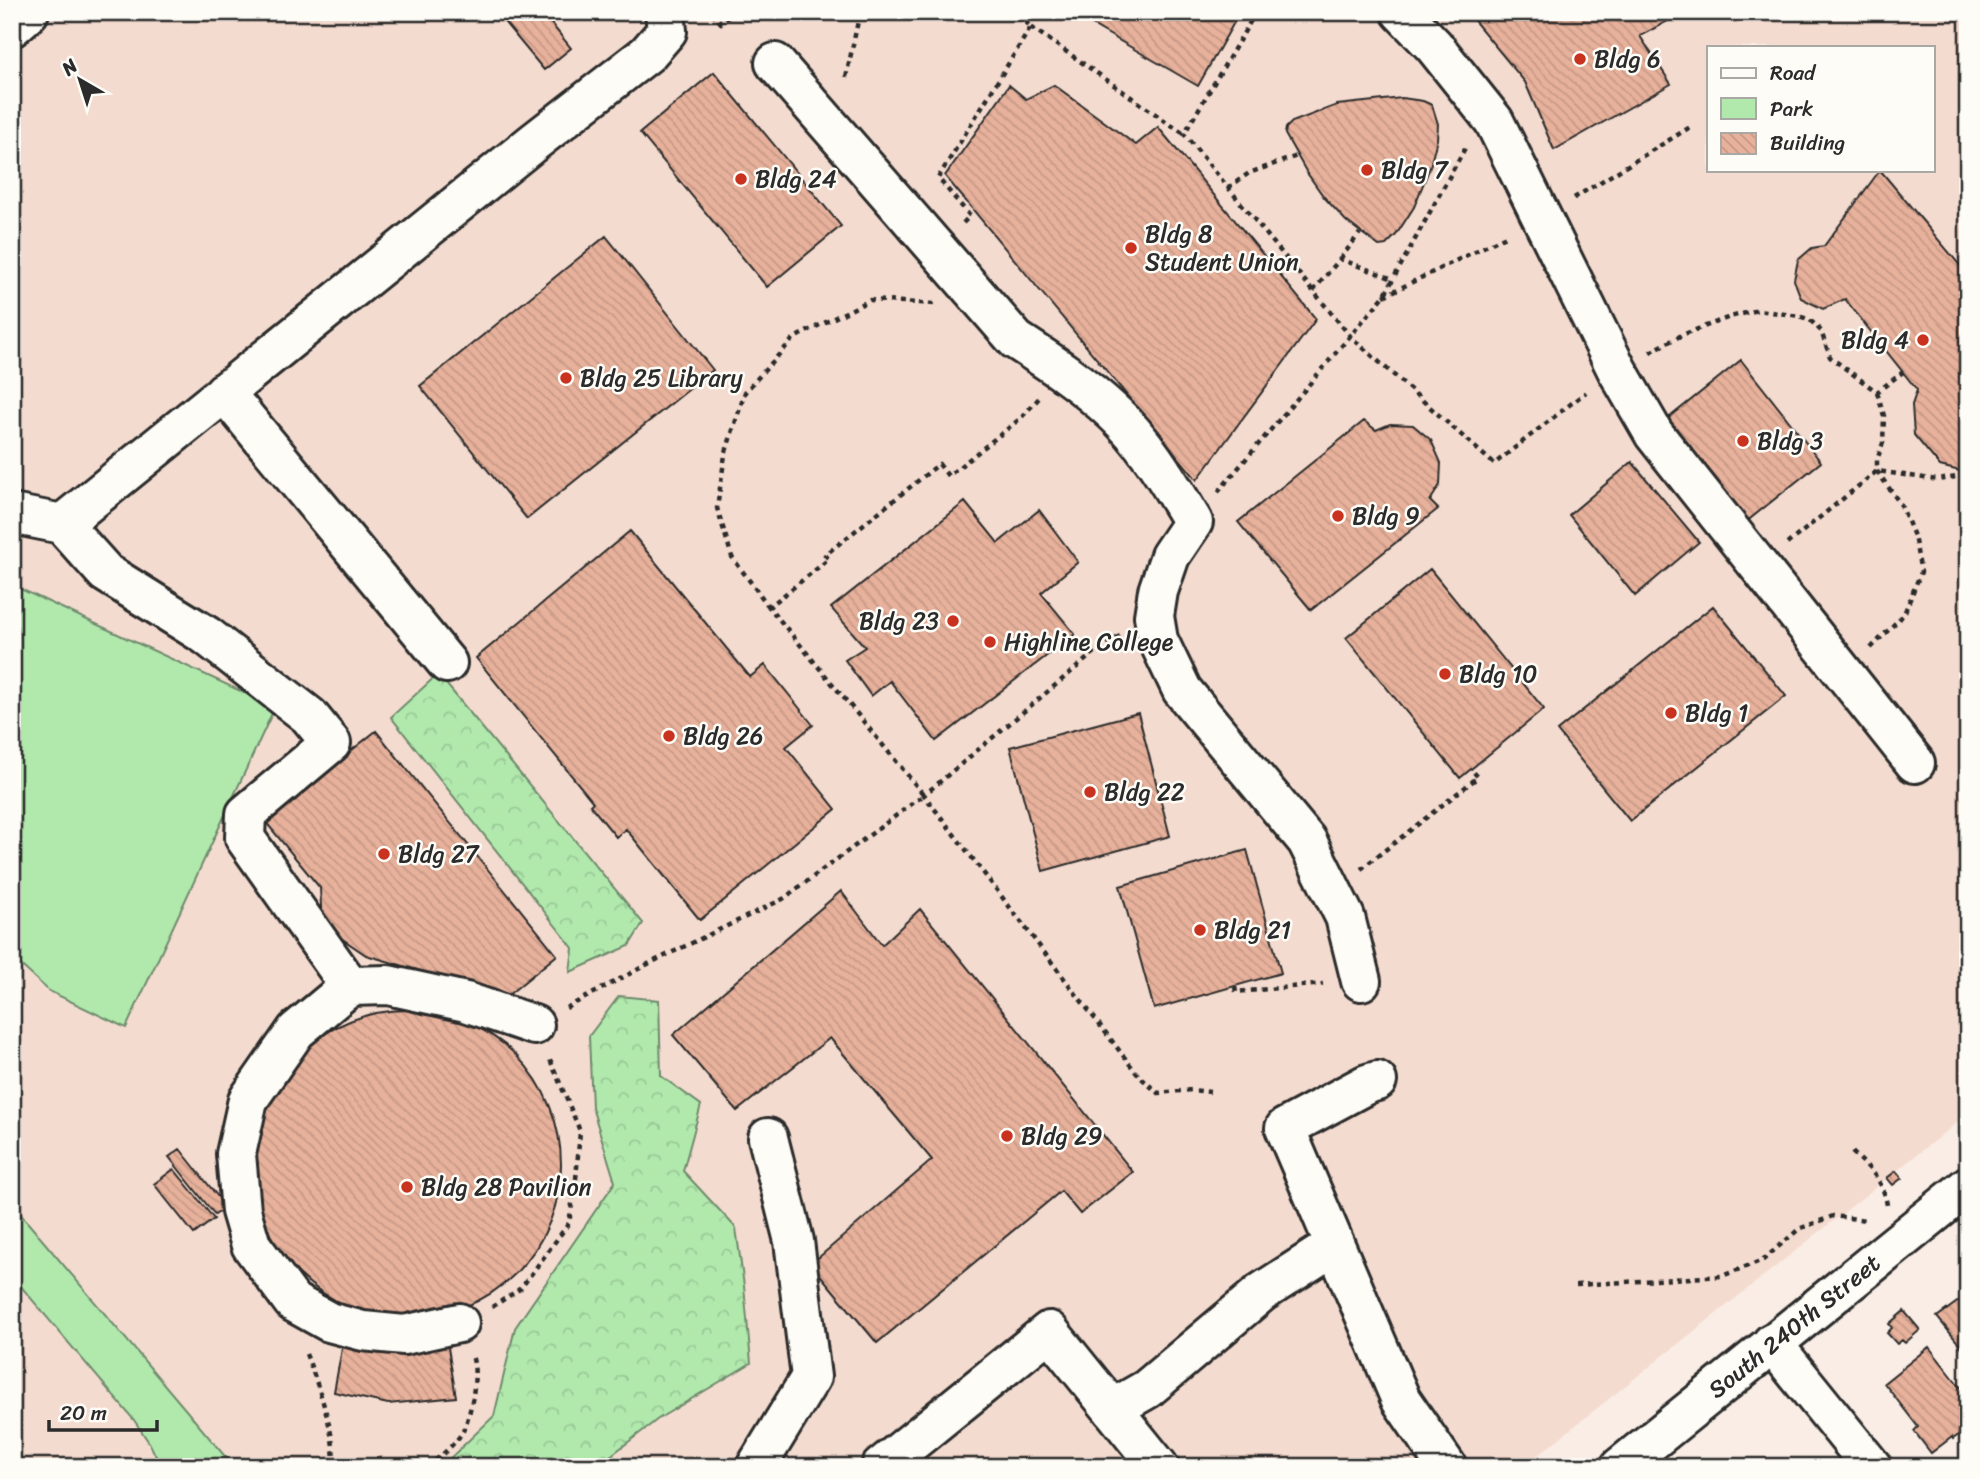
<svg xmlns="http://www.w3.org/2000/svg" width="1980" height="1479" viewBox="0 0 1980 1479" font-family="Sriracha,sans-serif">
<defs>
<pattern id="forest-crowns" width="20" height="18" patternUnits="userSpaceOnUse" patternTransform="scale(1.75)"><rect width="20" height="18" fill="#b1e9ad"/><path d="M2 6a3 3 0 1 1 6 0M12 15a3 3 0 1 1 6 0" fill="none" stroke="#98c895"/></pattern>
<pattern id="building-back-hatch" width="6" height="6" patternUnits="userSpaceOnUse" patternTransform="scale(1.75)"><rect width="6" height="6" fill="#e7b19b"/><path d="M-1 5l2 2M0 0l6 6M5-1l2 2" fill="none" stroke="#c69886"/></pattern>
</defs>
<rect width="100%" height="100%" fill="#f9ede5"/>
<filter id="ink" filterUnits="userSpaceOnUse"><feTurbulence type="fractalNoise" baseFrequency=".0143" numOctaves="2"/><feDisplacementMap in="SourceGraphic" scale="14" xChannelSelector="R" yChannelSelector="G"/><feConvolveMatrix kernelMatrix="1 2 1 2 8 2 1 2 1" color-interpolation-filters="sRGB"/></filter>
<g filter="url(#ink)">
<path fill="#f4dbcf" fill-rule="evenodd" d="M12 12H1968V1114L1523 1467H12ZM1709 47H1933V170H1709Z"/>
<path fill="#b1e9ad" stroke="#6e8a6c" stroke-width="2" d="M12 585 275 707 126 1028 49 991 12 957Z
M12 1204 234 1467H161L150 1444 134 1420 12 1276Z"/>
<path fill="url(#forest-crowns)" stroke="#6e8a6c" stroke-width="2" d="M438 674 643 923 629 946 570 972 573 948 391 717Z
M619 996 659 1000 661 1076 701 1105 683 1171 736 1228 744 1286 751 1363 658 1419 596 1467H441L494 1416 515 1328 615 1182 592 1107 589 1036Z"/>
<path fill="url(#building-back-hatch)" stroke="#2b2b2b" stroke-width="2" d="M496 12H542L571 48 544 70Z
M1070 12H1240L1198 86Z
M1467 12H1684L1640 36 1671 84 1554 150 1525 82Z
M714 72 841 226 767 287 640 133Z
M1009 85 1026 99 1054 85 1136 145 1158 127 1316 319 1197 480 945 176Z
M1402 98 1423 101 1432 105 1438 124 1437 139 1430 167 1414 207 1396 235 1386 245 1379 246 1346 221 1324 197 1307 173 1285 134 1286 128 1292 122 1337 105Z
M1880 170 1968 275V473L1940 466 1914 435 1912 405 1917 390 1845 299 1823 309 1801 298 1794 280 1798 260 1812 248 1824 246Z
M606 236 713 370 527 519 420 386Z
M1741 360 1821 462 1746 522 1665 421Z
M1364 421 1376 430 1390 424 1413 425 1431 440 1441 463 1440 485 1430 501 1438 509 1311 610 1238 522Z
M1632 462 1699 542 1635 596 1569 515Z
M965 502 998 543 1039 510 1078 562 1041 593 1075 634 936 741 890 681 871 696 845 660 865 647 831 608Z
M630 531 750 677 765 665 813 725 786 747 836 809 700 920 626 829 616 837 590 805 593 802 476 658Z
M1430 569 1544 709 1460 778 1346 638Z
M1713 606 1786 696 1630 821 1557 731Z
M1138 713 1170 836 1043 871 1010 747Z
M376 731 557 955 507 996 366 955 322 925 320 888 264 820Z
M1247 850 1281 973 1154 1009 1120 886Z
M841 891 882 945 920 909 1133 1172 1080 1214 1061 1191 877 1343 811 1264 932 1160 830 1038 737 1111 673 1035Z
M253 1164a154 154 0 1 1 308 0a154 154 0 1 1-308 0Z
M180 1149 226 1207 215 1215 169 1157Z
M174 1169 214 1219 194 1234 154 1184Z
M1896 1171 1902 1178 1893 1185 1887 1178Z
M1968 1294V1355L1937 1317Z
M1904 1311 1920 1330 1905 1343 1902 1340 1897 1344 1887 1333 1892 1328 1889 1324Z
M345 1332 446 1335 456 1397 388 1404 334 1392Z
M1929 1347 1968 1397V1423L1964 1426 1967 1429 1953 1439 1952 1437 1931 1453 1914 1431 1918 1427 1884 1383Z"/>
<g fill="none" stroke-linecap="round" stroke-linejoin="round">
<g stroke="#2b2b2b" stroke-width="44">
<path id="minor" d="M1401 12 1434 46 1494 121 1617 370 1654 434 1915 763
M12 27 29 12
M775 63 1016 340C1050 362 1083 384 1113 412 1146 442 1170 484 1193 522L1170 556 1158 591 1154 616 1158 640 1182 690 1307 841 1345 917 1361 981
M224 392 447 663
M12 514 62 524 106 573 207 636 309 716 331 743 246 814 245 838 350 986 388 985 466 1002 534 1025
M62 524 534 142 647 54 667 31 665 12
M350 986 296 1031 248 1100 236 1154 241 1211 251 1245 293 1302 329 1322 363 1331 404 1335 459 1323
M1377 1081 1367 1084 1285 1128 1401 1400 1447 1467
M1772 1343 1872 1467
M1112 1409 1147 1389 1262 1292 1335 1245
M756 1467 811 1377 794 1241 768 1138
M881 1467 1049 1331 1159 1467"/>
</g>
<g stroke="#2b2b2b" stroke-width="44">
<g id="major">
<path id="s1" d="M1620 1467 1968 1186"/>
</g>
</g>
<path stroke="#2b2b2b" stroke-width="4.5" stroke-dasharray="5 5" stroke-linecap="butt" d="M712 12 721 23 734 12
M1256 12 1184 134 1351 337 1494 464 1586 392
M1031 27 1184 134
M846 77 860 12
M1228 188 1249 173 1297 156
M1574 198 1692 126
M963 223 970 216 938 178 1031 27 1015 12
M1340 259 1360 233
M1313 291 1340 259 1393 279
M1384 296 1508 235
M1650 352 1682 335 1730 317 1758 310 1799 316 1810 320 1821 331 1830 357 1877 392 1903 372
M1218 492 1384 296 1465 148
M1787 544 1877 471 1938 480 1968 475
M769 607 732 557 717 508 725 455 745 392 794 338 870 300 935 304
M1120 636 1101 647 924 795 1138 1075 1158 1093 1191 1090 1210 1092
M1871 648 1904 614 1921 572 1914 536 1901 505 1877 471V460L1883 443 1884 416 1877 392
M1361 869 1478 777 1471 769
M1235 987 1236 992 1323 984
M566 1008 646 965 783 899 924 795 769 607 829 559 825 555 939 464 948 476 1021 418 1039 398
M1852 1152C1871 1170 1882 1178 1887 1205
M1576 1285 1722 1276 1763 1260 1799 1229 1833 1216 1866 1220
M492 1307 521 1288 569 1223 576 1179 580 1131 549 1057
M306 1354C315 1376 340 1445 332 1467
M428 1467C439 1457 455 1445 463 1431 471 1415 479 1373 472 1356"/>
<use href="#minor" stroke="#fdfcf7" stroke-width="38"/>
<use href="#major" stroke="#fdfcf7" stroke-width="38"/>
</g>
</g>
<g fill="#c8321e" stroke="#fdfcf7" stroke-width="2.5">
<circle cx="1580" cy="59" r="7"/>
<circle cx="1367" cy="170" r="7"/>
<circle cx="741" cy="179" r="7"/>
<circle cx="1131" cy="248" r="7"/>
<circle cx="1923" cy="340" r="7"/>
<circle cx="566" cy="378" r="7"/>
<circle cx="1743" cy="441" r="7"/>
<circle cx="1338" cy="516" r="7"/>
<circle cx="953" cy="621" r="7"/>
<circle cx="990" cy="642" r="7"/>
<circle cx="1445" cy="674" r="7"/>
<circle cx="1671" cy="713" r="7"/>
<circle cx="669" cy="736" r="7"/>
<circle cx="1090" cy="792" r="7"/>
<circle cx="384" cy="854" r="7"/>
<circle cx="1200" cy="930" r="7"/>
<circle cx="1007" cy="1136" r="7"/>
<circle cx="407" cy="1187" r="7"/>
</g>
<g text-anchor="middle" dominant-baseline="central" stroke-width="5" stroke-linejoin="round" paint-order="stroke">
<g font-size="24" fill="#2b2b2b" stroke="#fdfcf7" text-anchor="start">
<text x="1594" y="59">Bldg 6</text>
<text x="1381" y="170">Bldg 7</text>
<text x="755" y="179">Bldg 24</text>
<text x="1145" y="234">Bldg 8<tspan x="1145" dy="28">Student Union</tspan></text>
<text x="1909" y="340" text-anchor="end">Bldg 4</text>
<text x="580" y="378">Bldg 25 Library</text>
<text x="1757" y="441">Bldg 3</text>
<text x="1352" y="516">Bldg 9</text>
<text x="939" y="621" text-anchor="end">Bldg 23</text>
<text x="1004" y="642">Highline College</text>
<text x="1459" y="674">Bldg 10</text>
<text x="1685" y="713">Bldg 1</text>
<text x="683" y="736">Bldg 26</text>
<text x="1104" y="792">Bldg 22</text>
<text x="398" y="854">Bldg 27</text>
<text x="1214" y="930">Bldg 21</text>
<text x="1021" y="1136">Bldg 29</text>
<text x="421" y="1187">Bldg 28 Pavilion</text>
</g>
<g font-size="24" fill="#2b2b2b" stroke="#fdfcf7">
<text stroke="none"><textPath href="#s1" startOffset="224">South 240th Street</textPath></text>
</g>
</g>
<rect width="1980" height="1479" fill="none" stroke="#fdfcf7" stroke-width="42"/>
<rect x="21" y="21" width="1938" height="1437" fill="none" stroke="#2b2b2b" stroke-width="2.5" filter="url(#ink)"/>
<rect x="1707" y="46" width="228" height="126" fill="#fdfcf7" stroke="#a9a8a5" stroke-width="2"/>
<rect x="1721" y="68" width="35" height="10" fill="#fdfcf7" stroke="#a9a8a5" stroke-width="2"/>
<text x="1770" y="80" font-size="21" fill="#2b2b2b">Road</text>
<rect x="1721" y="98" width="35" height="21" fill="#b1e9ad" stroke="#a9a8a5" stroke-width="2"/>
<text x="1770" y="116" font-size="21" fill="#2b2b2b">Park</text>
<rect x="1721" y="133" width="35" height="21" fill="url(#building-back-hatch)" stroke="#a9a8a5" stroke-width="2"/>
<text x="1770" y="150" font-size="21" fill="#2b2b2b">Building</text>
<g transform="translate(80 80) rotate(321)" stroke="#fdfcf7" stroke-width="5" paint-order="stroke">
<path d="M0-5L12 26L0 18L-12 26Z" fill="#2b2b2b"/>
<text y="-10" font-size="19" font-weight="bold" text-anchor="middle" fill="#2b2b2b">N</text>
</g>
<path d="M49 1420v10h108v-10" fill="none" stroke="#2b2b2b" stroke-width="3.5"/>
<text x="60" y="1420" font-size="21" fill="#2b2b2b" stroke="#fdfcf7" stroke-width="5" paint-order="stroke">20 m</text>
</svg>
